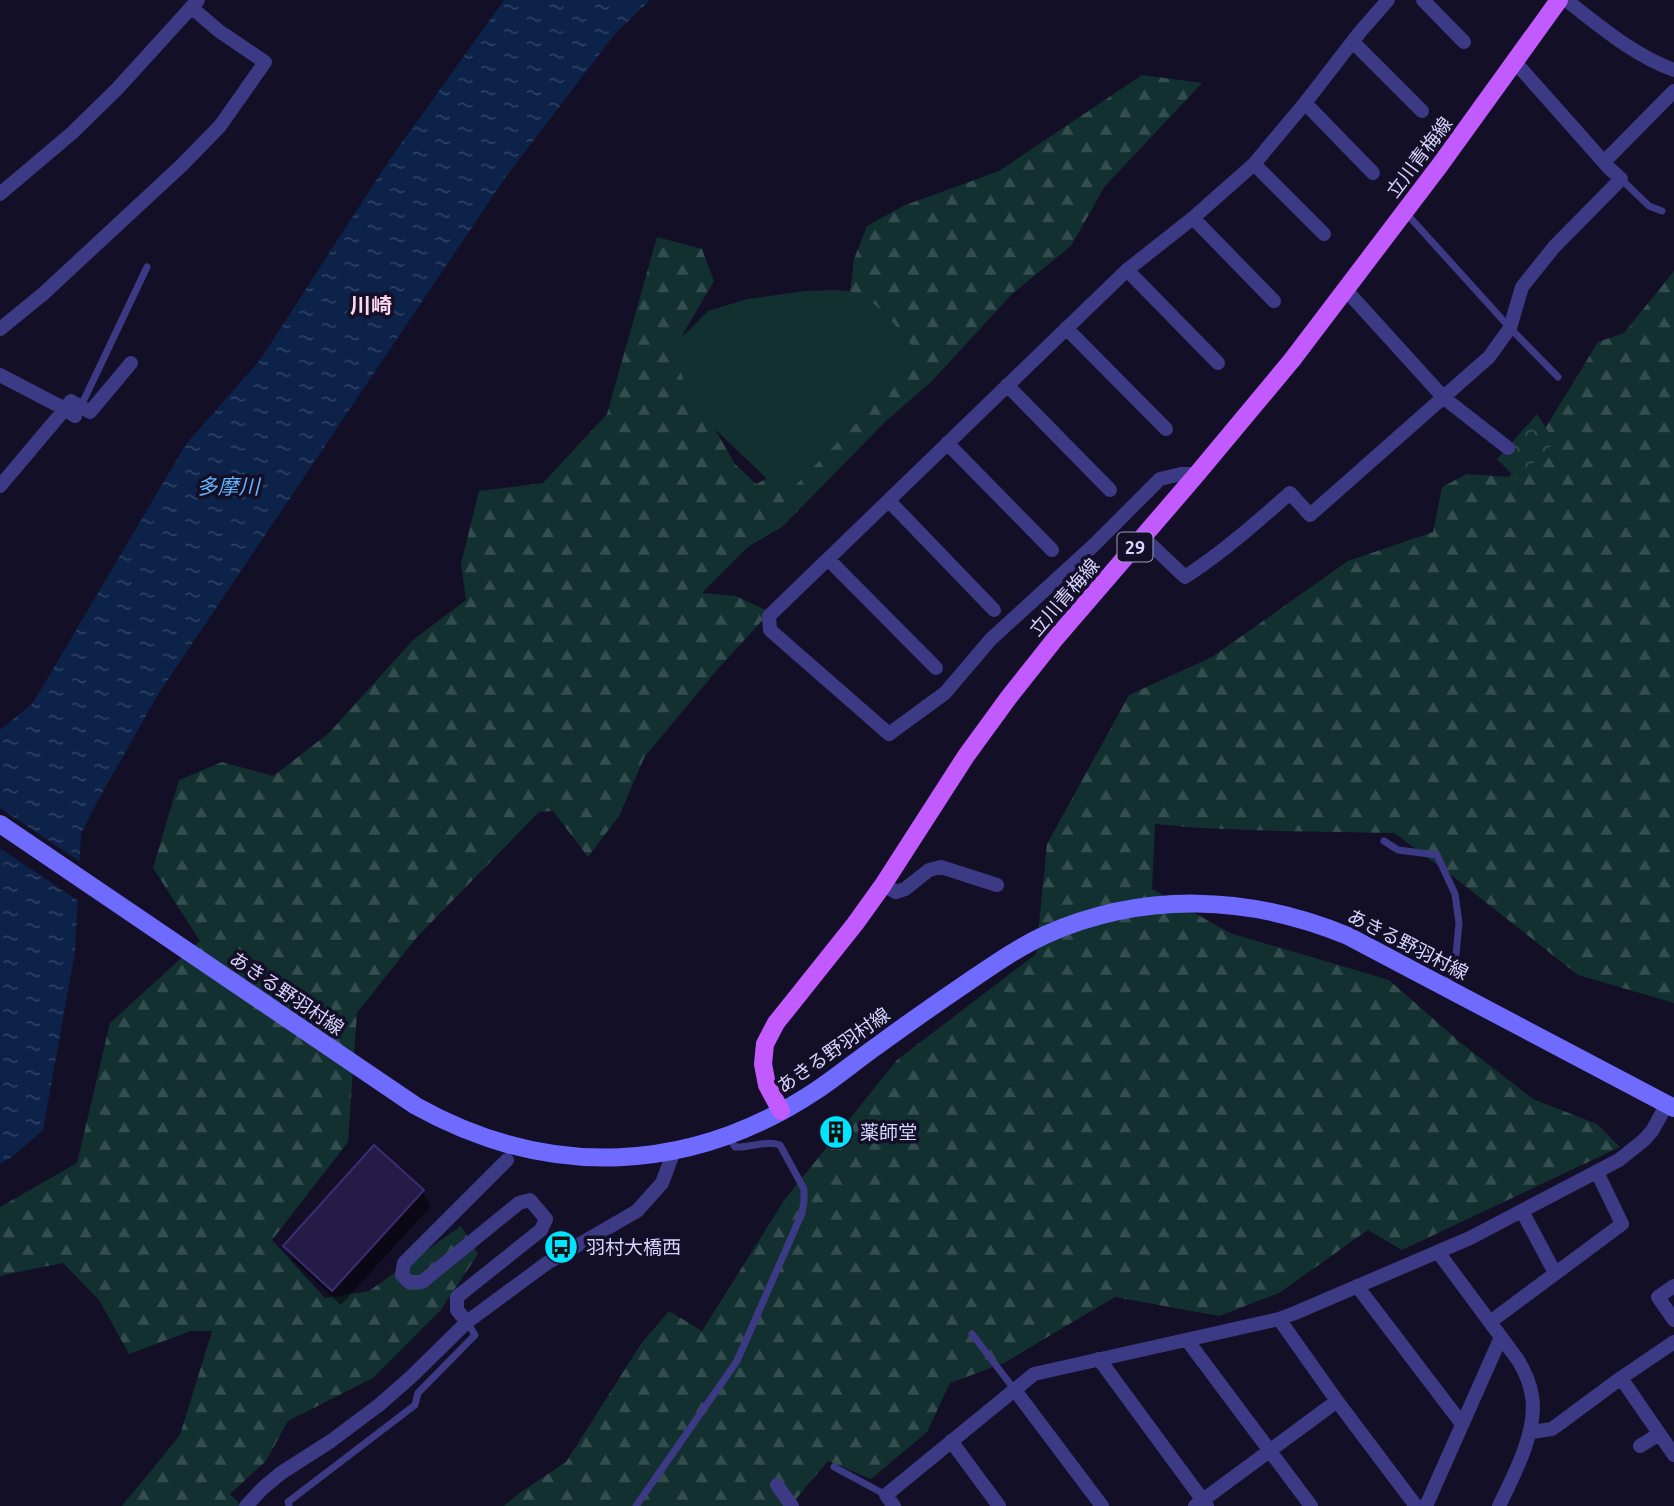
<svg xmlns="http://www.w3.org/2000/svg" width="1674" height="1506" viewBox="0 0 1674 1506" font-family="Ubuntu,'Noto Sans JP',sans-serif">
<defs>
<pattern id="forest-firs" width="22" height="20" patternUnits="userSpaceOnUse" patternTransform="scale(1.75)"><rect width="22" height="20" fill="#12302f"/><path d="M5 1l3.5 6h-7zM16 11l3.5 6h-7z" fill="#344d4e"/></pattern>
<pattern id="park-crowns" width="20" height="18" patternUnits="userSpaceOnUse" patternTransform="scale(1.75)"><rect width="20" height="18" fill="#12302f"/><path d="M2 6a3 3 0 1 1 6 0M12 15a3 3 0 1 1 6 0" fill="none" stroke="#344d4e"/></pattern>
<pattern id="water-ripples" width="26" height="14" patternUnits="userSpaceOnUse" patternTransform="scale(1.75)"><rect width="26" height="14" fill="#0c2248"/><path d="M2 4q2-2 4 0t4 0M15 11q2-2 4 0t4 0" fill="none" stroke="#2f4163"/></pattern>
</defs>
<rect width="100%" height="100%" fill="#130f26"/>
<path fill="url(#forest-firs)" d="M1142 75 1202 83 1105 186 1071 246 1012 294 932 381 886 421 783 526 748 547 702 593 736 596 770 612 717 670 645 756 619 816 588 857 553 811 539 812 417 937 357 1013 348 1142 272 1240 325 1298 369 1291 461 1226 478 1254 440 1311 373 1378 288 1421 266 1461 230 1494 241 1506H122L180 1435 212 1331H191L129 1354 99 1300 63 1263 8 1274 0 1277V1207L77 1163 110 1023 200 941 153 868 179 780 222 762 273 776 329 733 413 640 466 600 461 564 479 491 543 483 607 414 657 237 702 249 714 281 680 339 678 364 735 464 756 484 782 471 910 355 850 292 854 259 867 226 903 206 999 171Z
M1674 271V1003L1578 975 1455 878 1394 833 1278 831 1200 828 1155 824 1152 889 1230 933 1389 980 1461 1043 1533 1099 1597 1124 1620 1147 1402 1250 1368 1230 1279 1293 1219 1316 1115 1297 1004 1363 950 1383 927 1432 871 1479 828 1461 790 1506H504L521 1492 566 1462 641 1344 669 1311 702 1331 785 1199 897 1060 1036 954 1047 844 1129 695 1212 657 1348 561 1433 532 1442 487 1467 474 1509 477 1543 432 1598 342 1624 333Z"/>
<path fill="url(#park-crowns)" d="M1537 414 1555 442 1517 479 1497 459Z"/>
<path fill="#12302f" d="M839 290C847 291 855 292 861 296 886 308 903 336 921 357L785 496 694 409 672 347 708 311 747 299 806 291Z"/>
<path fill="url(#water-ripples)" d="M504 0H650L614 35 505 178 159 693 101 795 81 833 75 952 43 1130 12 1157 0 1164V730L33 703 186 444 260 360 388 162Z"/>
<path fill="#130f26" d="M0 808 82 863 80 902 0 848Z"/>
<path fill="#0007" d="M422 1191 431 1206 341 1305 294 1261 285 1246Z"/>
<path fill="#241b47" stroke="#3b2d73" stroke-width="2" d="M374 1145 424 1190 332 1291 283 1246Z"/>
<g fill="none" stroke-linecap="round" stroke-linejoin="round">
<path stroke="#3d3a85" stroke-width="7" d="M1621 179 1649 206 1662 211
M1406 213 1510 328 1558 377
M81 406 147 267
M1384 841 1398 850 1437 855 1455 894 1459 923 1455 965 1445 985
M972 1334 1014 1389
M834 1467 886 1495
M289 1506 288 1502 415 1405 418 1393 475 1335 467 1322
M636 1506 737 1361 802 1213 804 1201V1189L780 1145C765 1140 750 1148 735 1147L728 1136"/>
<path stroke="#3d3a85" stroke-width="14" d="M1423 0 1464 42
M1566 0C1600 26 1633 55 1674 70
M1353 42 1422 111
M1305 103 1373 173
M1604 162 1674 91
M1254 164 1324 234
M0 194 72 133 117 89 198 0
M1193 218 1274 301
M1127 270 1218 363
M1346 290 1444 398 1508 448
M1066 328 1166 429
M0 329 43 294 182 165 220 126 265 62 219 31 191 7
M0 375 65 409 0 486
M1007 385 1110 490
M75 416 65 409 71 401 90 412 131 363
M947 443 1052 550
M1197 474H1181L1160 479 1094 545 991 639 945 693 889 734 770 630 769 616 1127 270 1193 218 1254 164 1305 103 1360 32 1388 0
M889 501 994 610
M1143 537 1185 577C1223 552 1255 524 1290 493L1310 515 1489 357 1510 328 1522 287 1554 247 1621 179 1610 169 1515 62
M828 559 936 668
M883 885 896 892 905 889 929 870 941 867 997 885
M1522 1211 1555 1273
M1438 1252 1518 1360C1524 1370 1530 1383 1532 1396 1538 1430 1514 1475 1499 1506
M1357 1286 1462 1424
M1674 1286 1658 1297 1674 1320
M1279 1319 1337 1401 1416 1506
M467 1322 457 1310V1297L541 1230 546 1219 530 1200 519 1203 422 1282H409L402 1275 404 1263 507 1160
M1490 1322 1622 1224 1597 1172
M1187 1340 1311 1506
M1674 1342 1621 1378 1674 1455
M1099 1359 1207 1506
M1014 1389 1102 1506
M1531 1432 1552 1429 1621 1378
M951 1441 999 1506
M1640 1446 1659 1434
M777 1485 792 1506
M246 1506 263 1488 281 1473 331 1441 379 1405 411 1377 467 1322 547 1263 637 1211 662 1183 674 1151
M894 1506 886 1495 1034 1374 1279 1319 1295 1313 1470 1238 1619 1160 1644 1140 1652 1131 1667 1104
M1195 1506 1337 1401
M1426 1506 1501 1337"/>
<path stroke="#6f6bff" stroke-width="18" d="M0 824 416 1106C549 1180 691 1174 817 1090 838 1076 857 1060 877 1046 907 1024 937 1003 968 982 993 965 1017 948 1045 935 1144 891 1249 895 1348 936L1674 1108"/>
<path stroke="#c25bff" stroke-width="18" d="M781 1111 767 1085 763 1064 765 1044 776 1023 855 924 883 885 966 756 1009 697 1055 639 1197 474 1292 360 1440 165 1559 0"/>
</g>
<defs>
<g id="building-disc" transform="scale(1.75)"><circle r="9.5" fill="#00e5ff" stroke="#130f26"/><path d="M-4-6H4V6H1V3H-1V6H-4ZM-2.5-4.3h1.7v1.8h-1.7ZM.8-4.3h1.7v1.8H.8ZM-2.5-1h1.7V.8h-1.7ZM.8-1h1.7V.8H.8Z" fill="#111"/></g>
<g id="bus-disc" transform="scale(1.75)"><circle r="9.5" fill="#00e5ff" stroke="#130f26"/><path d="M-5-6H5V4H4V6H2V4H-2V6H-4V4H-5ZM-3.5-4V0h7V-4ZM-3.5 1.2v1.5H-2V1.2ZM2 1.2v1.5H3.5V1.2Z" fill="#111"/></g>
</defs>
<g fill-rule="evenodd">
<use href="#building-disc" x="836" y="1132"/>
<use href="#bus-disc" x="561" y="1247"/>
</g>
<g text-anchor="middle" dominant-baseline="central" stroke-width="7" stroke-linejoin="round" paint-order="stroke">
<rect fill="#130f26" stroke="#9e99be" stroke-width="2" x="1117.5" y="532.5" width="35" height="29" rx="5"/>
<g font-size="18" font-weight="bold" fill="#d9d4ff">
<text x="1135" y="547">29</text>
</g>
<g font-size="19" fill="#d9d4ff" stroke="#130f26">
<text transform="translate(1419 157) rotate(-53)">立川青梅線</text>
<text transform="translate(1064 597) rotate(-49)">立川青梅線</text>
<text transform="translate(1408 944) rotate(27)">あきる野羽村線</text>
<text transform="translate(287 993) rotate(34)">あきる野羽村線</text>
<text transform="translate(833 1050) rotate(-35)">あきる野羽村線</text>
</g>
<g font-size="19" fill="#d9d4ff" stroke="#130f26" text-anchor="start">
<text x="860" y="1132">薬師堂</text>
<text x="586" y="1247">羽村大橋西</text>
</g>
<g font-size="21" font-weight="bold" fill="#ffd6f0" stroke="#130f26">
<text x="371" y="305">川崎</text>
</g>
<g font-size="21" font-style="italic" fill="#62b6ff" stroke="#130f26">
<text x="228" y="486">多摩川</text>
</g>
</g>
</svg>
